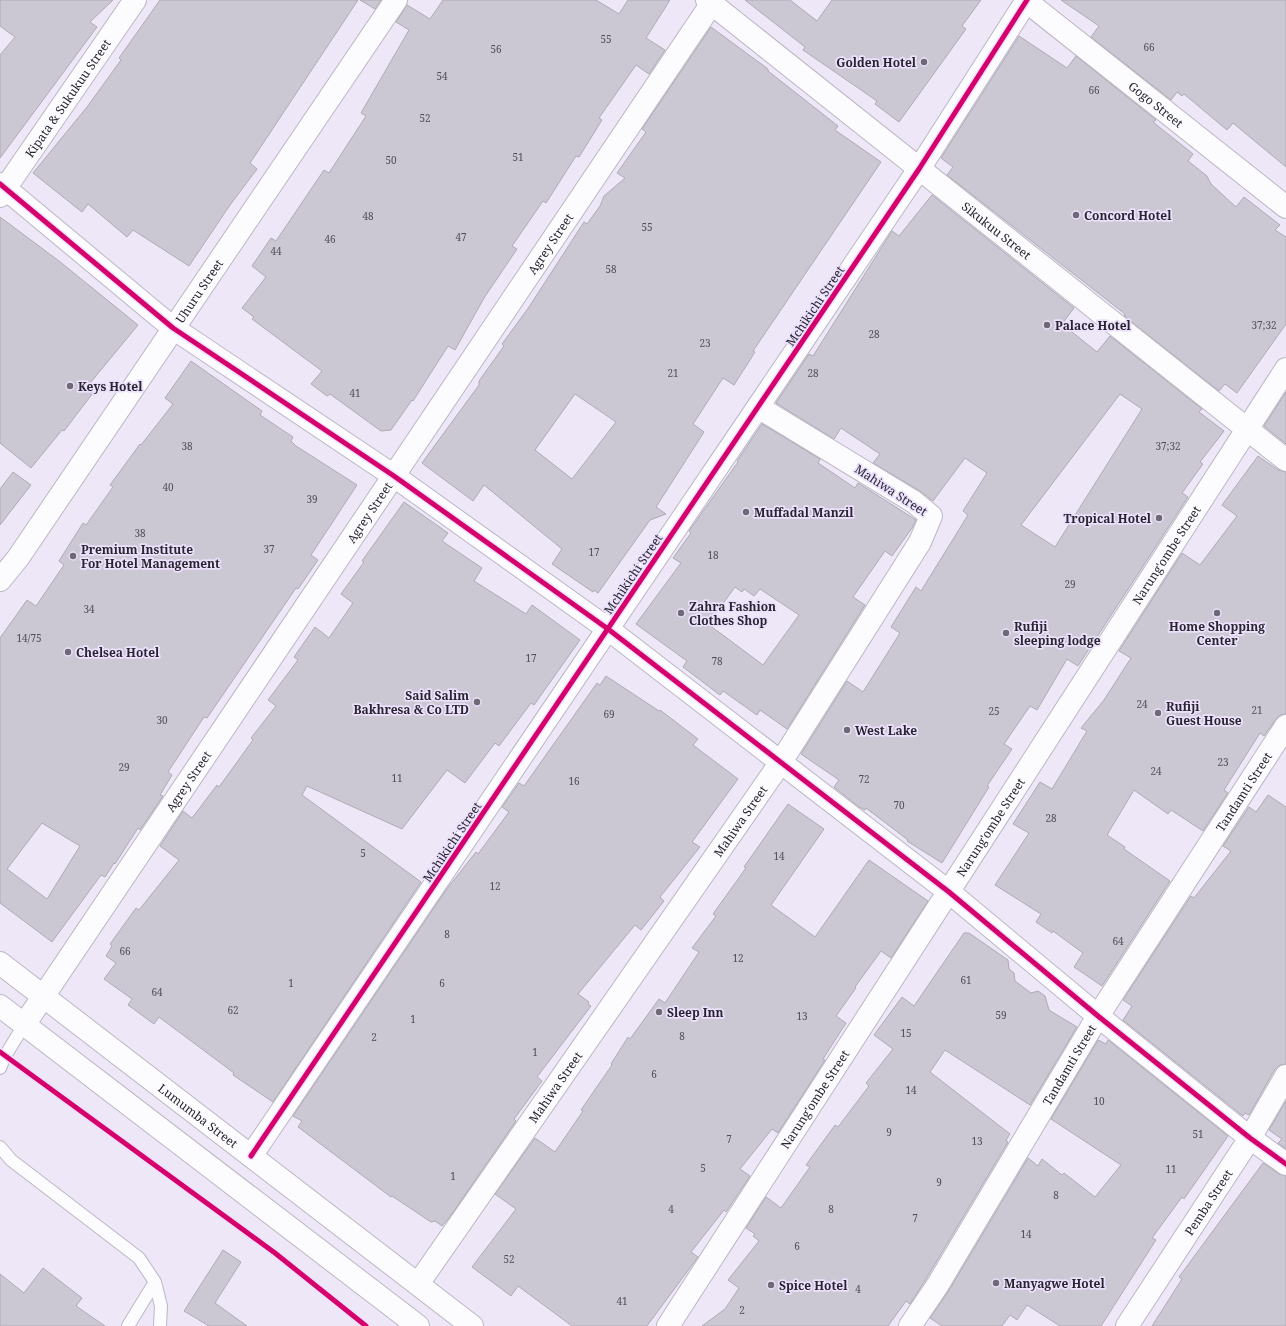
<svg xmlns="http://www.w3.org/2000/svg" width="1286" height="1326" viewBox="0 0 1286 1326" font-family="'Noto Serif',serif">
<rect width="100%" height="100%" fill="#ede7f7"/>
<path fill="#cbc7d3" stroke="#afaab6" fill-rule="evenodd" d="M0 0H113L90 22 97 27 0 158V55L15 37 0 26Z
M160 0H358L250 163 257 169 230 205 189 266 133 230 127 237 88 204 82 212 33 173 87 107 121 60 119 58Z
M360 0H381L375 9Z
M443 0H596L619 14 628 0H670L646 38 665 50 649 74 636 65 599 118 602 120 579 157 576 156 546 203 543 201 512 246 517 249 484 298 455 350 448 346 413 401 412 400 391 430 381 431 330 394 327 396 311 384 322 371 252 319 254 317 242 308 266 277 252 266 271 238 276 241 324 170 329 173 366 116 361 113 409 30 396 22 407 5 430 19Z
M745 0H790L817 21 832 0H981L962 26 966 29 899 122 875 104 877 101 803 50 805 47Z
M1061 0H1286V167L1233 123 1227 130 1184 94 1182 96 1177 92 1171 100 1091 37 1099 26Z
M711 27 768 69V71L838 126 835 130 881 162 753 351 755 352 734 385 723 378 693 424 704 432 656 507 666 514 650 520 598 593 594 590 593 592 552 564 562 549 484 485 473 501 422 463 479 385V381L504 346 502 344 529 307 584 222 587 224 600 206 604 196 625 178 617 173 646 132 642 129ZM575 394 616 422 572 479 535 450Z
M1019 36 1067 68 1076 56 1156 120 1153 122 1193 154 1188 161 1207 176 1211 184 1236 207 1244 197 1280 225 1275 230 1286 237V324L1237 393 1225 384 1219 391 1124 316 1125 314 947 175 953 167 941 158Z
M932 195 1074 308 1062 324 1097 352 1110 336 1202 409 1199 412 1224 431 1200 462 1203 464 1182 493 1188 497 1078 666 1067 659 1037 710 1030 706 1004 744 1012 749 987 786 989 787 942 863 907 841 908 840 866 808 865 810 859 807 834 787 839 780 801 754 847 681 863 692 900 633 891 627 916 587 921 591 968 515 963 511 987 473 965 458 933 501 920 491 873 463 880 454 841 428 834 439 776 403 809 354 813 356 892 231 899 236ZM1120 394 1142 409 1055 547 1021 525Z
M0 217 59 261 138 325 86 388 93 393 64 431 62 430 31 468 0 443Z
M191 361 262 411 260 415 293 437 291 441 296 446 357 485 311 555 318 560 298 589 296 588 207 718 204 717 168 772 172 775 160 795 163 796 140 830 138 828 115 864 114 863 105 877 101 875 52 942 0 903V638L27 600 36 606 64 565 59 561 83 523 86 525 113 487 110 485 140 444 141 445 173 404 165 398ZM42 823 80 846 47 899 7 869Z
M1286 392V444L1264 426Z
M762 424 820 459 818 463 855 488 858 483 916 520 912 528 892 556 885 551 853 597 865 605 787 729 760 710 757 715 723 691 720 695 683 667 687 661 636 624 681 563 673 558 691 533 689 531 738 462 737 461ZM735 587 742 592 744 589 754 596 760 589 799 615 763 665 708 624Z
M1258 456 1278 470 1286 472V714L1280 715 1276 719 1264 736 1260 733 1224 790 1228 793 1203 831 1171 810 1168 814 1134 790 1107 835 1125 847 1124 849 1170 881 1102 986 1074 967 1083 953 1053 931 1052 933 1036 922 1041 914 995 885 1029 833 1013 824 1040 782 1052 789 1087 731 1081 728 1104 700 1131 658 1119 651 1182 553 1200 565 1237 516 1222 505Z
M13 472 31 485 0 525V489Z
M404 502 448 533 442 541 482 568 474 581 526 614 532 605 580 640 534 705 531 703 499 746 495 743 465 783 447 770 402 829 307 786 302 795 421 882 273 1102 233 1075 234 1073 159 1017 154 1024 128 1005 132 999 104 979 116 963 106 956 112 946 110 944 136 908 139 910 179 860 160 846 183 811 192 818 217 785 219 787 253 740 251 738 276 706 268 700 298 660 294 657 315 627 329 638 353 603 341 594 364 562 362 561Z
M606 676 659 711 660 710 698 739 693 745 738 779 692 842 700 847 660 897 664 901 641 930 635 925 578 994 589 1002 588 1004 591 1006 537 1077 542 1081 514 1119 516 1121 449 1218 442 1226 435 1221 431 1222 392 1196 391 1197 298 1127 302 1121 293 1116 446 890 476 852 478 854 509 812 502 807 519 783 524 786 597 683 600 685Z
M1268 795 1286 807V1064L1280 1065 1275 1069 1249 1115 1245 1113 1243 1116 1123 1020 1132 1006 1123 1000 1191 896 1194 898 1231 851 1223 846 1249 807 1256 812Z
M788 804 824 829 771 905 815 937 869 860 928 901 891 958 881 951 855 987 856 988 836 1016 846 1023 823 1059 825 1060 778 1133 772 1129 740 1169 750 1176 726 1212 724 1210 691 1252 698 1257 647 1326H572L518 1286 511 1296 472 1267 516 1209 495 1194 535 1138 555 1152 583 1111 581 1110 612 1065 611 1064 628 1037 630 1039 659 999 665 1003 699 952 692 948 716 916 713 914 746 868 744 867Z
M964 933H969L1008 960 1009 969 1014 973 1015 981 1031 993 1038 991 1045 996 1049 1010 1077 1027 1030 1105 945 1050 930 1072 1010 1134 1006 1140 1008 1142 926 1279 910 1304 906 1301 888 1326H702L725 1309 739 1288 728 1280 759 1241 753 1236 755 1234 746 1228 766 1197 781 1208 810 1167 806 1165 835 1125 838 1127 869 1086 866 1083 893 1049 874 1035 902 997 914 1006Z
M1098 1040 1106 1044 1108 1040 1228 1136 1184 1199 1182 1197 1152 1238 1156 1240 1101 1326H1060L1027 1305 1017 1320 1010 1315 1002 1326H942L930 1318 948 1292 1028 1158 1038 1166 1042 1159 1062 1175 1064 1173 1095 1197 1121 1165 1051 1119Z
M1286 1101V1149L1278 1143 1282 1139 1269 1130Z
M1263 1163 1279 1174 1286 1176V1326H1152L1182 1279 1179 1277Z
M223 1250 241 1262 215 1303 247 1326H209L184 1311Z
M43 1268 82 1298 76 1306 105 1326H0V1274L24 1293Z"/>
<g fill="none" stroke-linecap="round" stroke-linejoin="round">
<g stroke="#bcb7c3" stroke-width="14">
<path id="lane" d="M0 1068 5 1056 24 1025
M0 1147 11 1160 139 1258 155 1282 161 1306 160 1326
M128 1326 155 1282"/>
</g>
<g stroke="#bcb7c3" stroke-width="24">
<g id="street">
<path id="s1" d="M707 0 1286 460"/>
<path id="s2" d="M1026 1 1286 207"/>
<path d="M0 184 173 328 394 476 608 629 949 892 1098 1016 1250 1138 1286 1164"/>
<path id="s3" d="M0 196 135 0"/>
<path id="s4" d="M24 1025 714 0"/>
<path d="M251 1156 919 169 1027 0"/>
<path id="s5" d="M418 1284 781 762 920 542 931 516 914 502 758 407"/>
<path id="s6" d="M668 1326 1286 369"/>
<path id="s7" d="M910 1326 937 1286 1098 1016 1286 726"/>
<path id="s8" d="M1127 1326 1250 1138 1286 1076"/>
</g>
</g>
<g stroke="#bcb7c3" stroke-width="24">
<g id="secondary">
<path id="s9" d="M0 580 18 558 396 0"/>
<path id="s10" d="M0 963 472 1326"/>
<path d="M0 1006 418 1326"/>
</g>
</g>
<use href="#lane" stroke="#fcfbfe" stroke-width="12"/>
<use href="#street" stroke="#fcfbfe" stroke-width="22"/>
<use href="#secondary" stroke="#fcfbfe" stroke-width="22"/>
<g stroke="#ece1fd" stroke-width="8">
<path id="cycleway" d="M0 184 173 328 394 476 608 629 949 892 1098 1016 1250 1138 1286 1164
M0 1052 275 1253 366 1326
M251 1156 919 169 1027 0"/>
</g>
<use href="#cycleway" stroke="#d6006c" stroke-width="5"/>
</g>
<g fill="#6e6975" stroke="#ece1fd" stroke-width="1.5">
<circle cx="924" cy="62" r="4"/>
<circle cx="1076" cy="215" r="4"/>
<circle cx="1047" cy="325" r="4"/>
<circle cx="70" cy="386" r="4"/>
<circle cx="746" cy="512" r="4"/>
<circle cx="1159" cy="518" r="4"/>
<circle cx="73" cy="556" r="4"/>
<circle cx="681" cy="613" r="4"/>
<circle cx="1217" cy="613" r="4"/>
<circle cx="1006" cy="633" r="4"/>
<circle cx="68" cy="652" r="4"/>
<circle cx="477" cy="702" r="4"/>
<circle cx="1158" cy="713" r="4"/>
<circle cx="847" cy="730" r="4"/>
<circle cx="659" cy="1012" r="4"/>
<circle cx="996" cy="1283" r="4"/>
<circle cx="771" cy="1285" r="4"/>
</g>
<g text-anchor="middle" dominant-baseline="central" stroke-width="3.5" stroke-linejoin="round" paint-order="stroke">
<g font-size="10" fill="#524e58">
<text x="606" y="39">55</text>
<text x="1149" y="47">66</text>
<text x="496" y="49">56</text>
<text x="442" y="76">54</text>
<text x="1094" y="90">66</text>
<text x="425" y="118">52</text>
<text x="518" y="157">51</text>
<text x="391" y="160">50</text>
<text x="368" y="216">48</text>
<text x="647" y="227">55</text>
<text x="461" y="237">47</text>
<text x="330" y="239">46</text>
<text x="276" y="251">44</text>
<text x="611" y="269">58</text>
<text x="1264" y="325">37;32</text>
<text x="874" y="334">28</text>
<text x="705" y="343">23</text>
<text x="673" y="373">21</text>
<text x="813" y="373">28</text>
<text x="355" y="393">41</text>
<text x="187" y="446">38</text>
<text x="1168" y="446">37;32</text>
<text x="168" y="487">40</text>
<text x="312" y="499">39</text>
<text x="140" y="533">38</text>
<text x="269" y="549">37</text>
<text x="594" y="552">17</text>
<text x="713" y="555">18</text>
<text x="1070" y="584">29</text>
<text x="89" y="609">34</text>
<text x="29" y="638">14/75</text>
<text x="531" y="658">17</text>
<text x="717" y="661">78</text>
<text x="1142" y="704">24</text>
<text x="1257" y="710">21</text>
<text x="994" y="711">25</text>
<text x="609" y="714">69</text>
<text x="162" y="720">30</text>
<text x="1223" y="762">23</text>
<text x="124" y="767">29</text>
<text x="1156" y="771">24</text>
<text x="397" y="778">11</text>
<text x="864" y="779">72</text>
<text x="574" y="781">16</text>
<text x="899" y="805">70</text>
<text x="1051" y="818">28</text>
<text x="363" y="853">5</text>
<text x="779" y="856">14</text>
<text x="495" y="886">12</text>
<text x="447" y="934">8</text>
<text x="1118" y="941">64</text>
<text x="125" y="951">66</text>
<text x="738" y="958">12</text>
<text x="966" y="980">61</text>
<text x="291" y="983">1</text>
<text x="442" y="983">6</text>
<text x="157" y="992">64</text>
<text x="233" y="1010">62</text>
<text x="1001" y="1015">59</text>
<text x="802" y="1016">13</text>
<text x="413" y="1019">1</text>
<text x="906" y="1033">15</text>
<text x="682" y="1036">8</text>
<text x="374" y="1037">2</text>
<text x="535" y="1052">1</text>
<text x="654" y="1074">6</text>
<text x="911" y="1090">14</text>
<text x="1099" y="1101">10</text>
<text x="889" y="1132">9</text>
<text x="1198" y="1134">51</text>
<text x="729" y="1139">7</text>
<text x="977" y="1141">13</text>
<text x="703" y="1168">5</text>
<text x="1171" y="1169">11</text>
<text x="453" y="1176">1</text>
<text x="939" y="1182">9</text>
<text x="1056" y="1195">8</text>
<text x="671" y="1209">4</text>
<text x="831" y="1209">8</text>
<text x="915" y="1218">7</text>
<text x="1026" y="1234">14</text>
<text x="797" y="1246">6</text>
<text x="509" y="1259">52</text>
<text x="858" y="1289">4</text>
<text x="622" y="1301">41</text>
<text x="742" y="1310">2</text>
</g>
<g font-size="12" font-weight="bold" fill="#29252f" stroke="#ece1fd" text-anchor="start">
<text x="916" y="62" text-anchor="end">Golden Hotel</text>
<text x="1084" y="215">Concord Hotel</text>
<text x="1055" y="325">Palace Hotel</text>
<text x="78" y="386">Keys Hotel</text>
<text x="754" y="512">Muffadal Manzil</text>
<text x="1151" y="518" text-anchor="end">Tropical Hotel</text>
<text x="81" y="549">Premium Institute<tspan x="81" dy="14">For Hotel Management</tspan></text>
<text x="689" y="606">Zahra Fashion<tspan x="689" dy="14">Clothes Shop</tspan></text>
<text x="1014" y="626">Rufiji<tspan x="1014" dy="14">sleeping lodge</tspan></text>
<text x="1217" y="626" text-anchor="middle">Home Shopping<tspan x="1217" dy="14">Center</tspan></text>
<text x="76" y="652">Chelsea Hotel</text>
<text x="469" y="695" text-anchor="end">Said Salim<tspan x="469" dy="14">Bakhresa &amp; Co LTD</tspan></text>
<text x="1166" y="706">Rufiji<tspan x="1166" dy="14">Guest House</tspan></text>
<text x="855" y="730">West Lake</text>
<text x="667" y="1012">Sleep Inn</text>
<text x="1004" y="1283">Manyagwe Hotel</text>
<text x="779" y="1285">Spice Hotel</text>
</g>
<g font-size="12" fill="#29252f" stroke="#ece1fd">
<text stroke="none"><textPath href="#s3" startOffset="119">Kipata &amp; Sukukuu Street</textPath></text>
<text stroke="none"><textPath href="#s2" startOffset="166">Gogo Street</textPath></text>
<text stroke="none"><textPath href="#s1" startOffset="370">Sikukuu Street</textPath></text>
<text stroke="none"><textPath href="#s4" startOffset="942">Agrey Street</textPath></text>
<text stroke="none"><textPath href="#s9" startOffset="351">Uhuru Street</textPath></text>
<text transform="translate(815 306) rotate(-56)">Mchikichi Street</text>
<text transform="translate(891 490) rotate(33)">Mahiwa Street</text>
<text stroke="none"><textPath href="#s4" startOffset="618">Agrey Street</textPath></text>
<text stroke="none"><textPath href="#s6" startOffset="918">Narung'ombe Street</textPath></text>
<text transform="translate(633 574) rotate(-56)">Mchikichi Street</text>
<text stroke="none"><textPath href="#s4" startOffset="294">Agrey Street</textPath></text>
<text stroke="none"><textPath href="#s7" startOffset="630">Tandamti Street</textPath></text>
<text stroke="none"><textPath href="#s5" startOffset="564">Mahiwa Street</textPath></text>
<text stroke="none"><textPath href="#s6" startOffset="594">Narung'ombe Street</textPath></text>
<text transform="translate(452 842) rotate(-56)">Mchikichi Street</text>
<text stroke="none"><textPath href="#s7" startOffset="306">Tandamti Street</textPath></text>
<text stroke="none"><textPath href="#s5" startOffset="240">Mahiwa Street</textPath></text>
<text stroke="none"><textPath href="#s6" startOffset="270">Narung'ombe Street</textPath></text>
<text stroke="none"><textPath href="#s10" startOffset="250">Lumumba Street</textPath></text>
<text stroke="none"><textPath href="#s8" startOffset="148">Pemba Street</textPath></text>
</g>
</g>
</svg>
